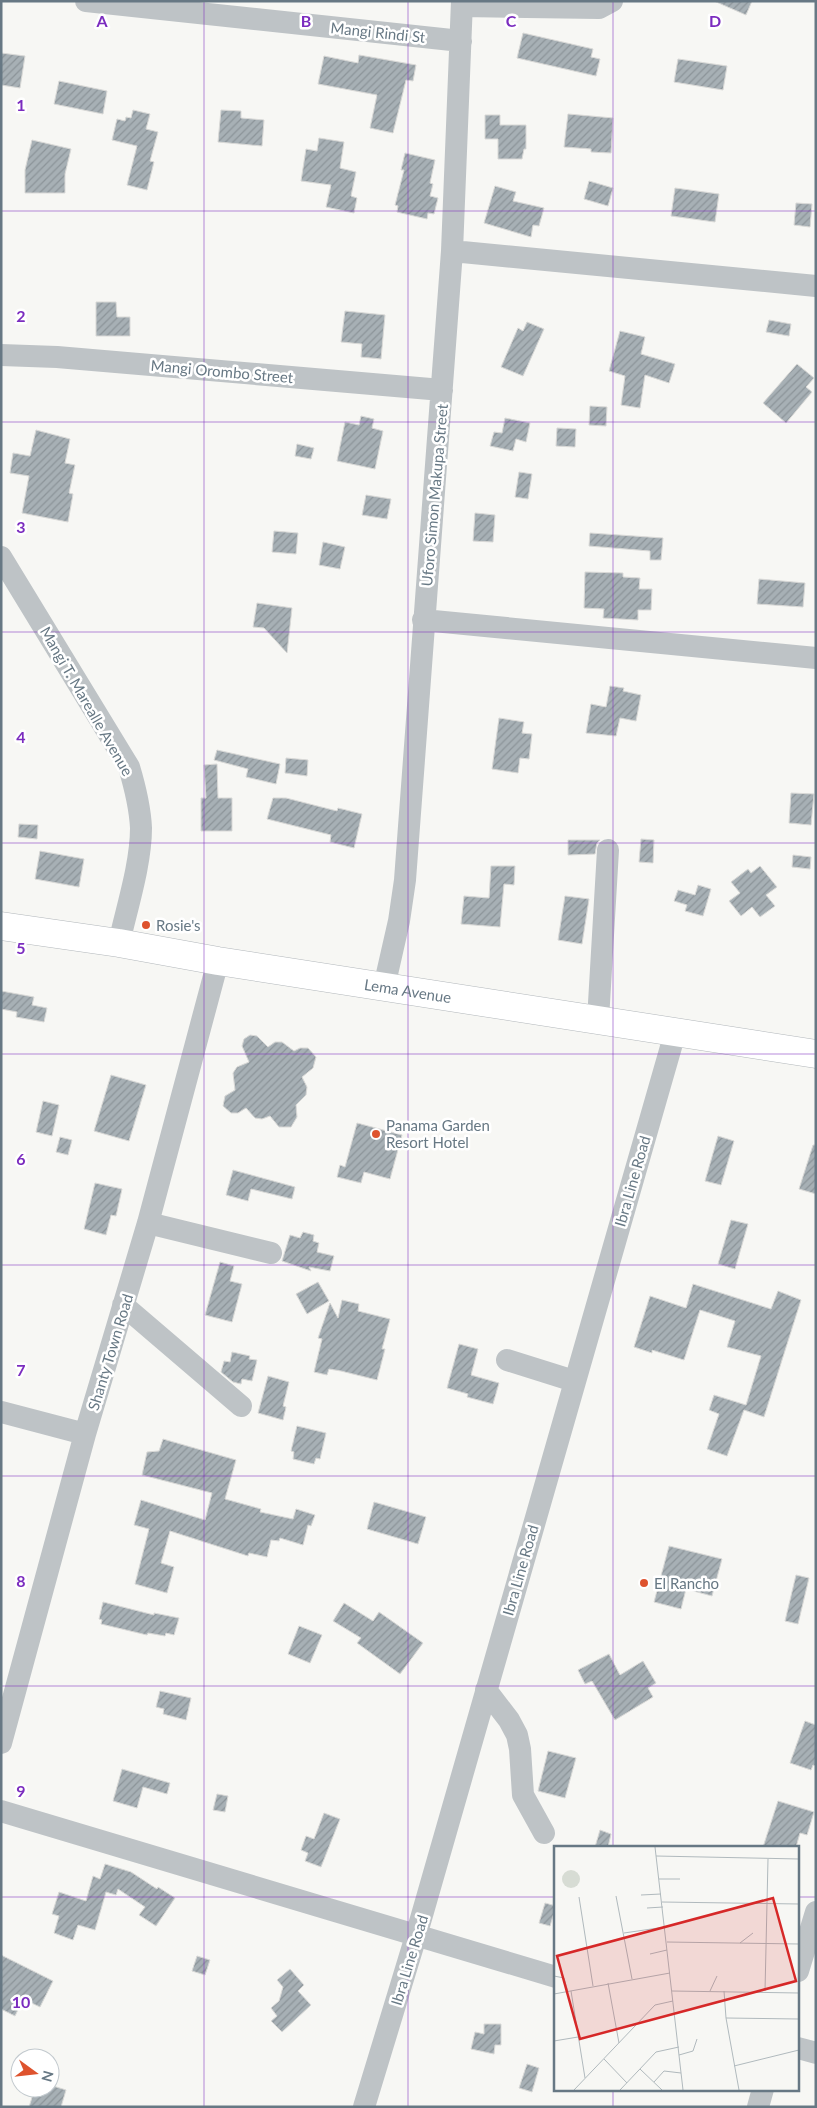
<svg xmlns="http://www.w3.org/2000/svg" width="817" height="2108" viewBox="0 0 817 2108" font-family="Lato,sans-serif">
<defs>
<pattern id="building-hatch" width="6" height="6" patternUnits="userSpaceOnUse" patternTransform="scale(1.25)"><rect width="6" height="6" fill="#a7b0b5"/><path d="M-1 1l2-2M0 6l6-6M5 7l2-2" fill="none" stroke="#8c9499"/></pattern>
</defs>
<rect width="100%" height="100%" fill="#f7f7f4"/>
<path fill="url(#building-hatch)" stroke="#d9d9d7" d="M714 1H752L746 15Z
M523 33 593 49 591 57 600 59 596 76 517 58Z
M1 53 25 56 20 88 1 85Z
M359 55 416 65 413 81 406 80 393 133 370 128 377 95 318 84 324 56 358 63Z
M678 59 727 66 723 90 674 82Z
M59 81 107 91 103 114 54 104Z
M133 110 150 114 146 129 158 132 150 161 154 162 147 190 127 185 137 146 112 140 117 119 125 121 126 117 131 118Z
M221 110 241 111V118L264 120 262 146 218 142Z
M568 114 613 118 611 153 591 152V149L564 147Z
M485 115H500V125H526V149H524L522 159H498V139H485Z
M319 138 344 142 340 168 356 172 351 196 357 198 354 213 326 207 331 185 301 181 306 149 317 151Z
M32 140 71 149 65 174V193H25V170Z
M405 153 435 160 430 183 433 184 430 196 438 198 434 214 428 213 427 219 397 212 398 206 395 205 404 170H401Z
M589 181 613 188 608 206 584 199Z
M495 186 516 192 513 201 544 208 539 226 533 225 531 237 484 223Z
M675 188 719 194 715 222 671 216Z
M796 203 812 204 810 227 794 225Z
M96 302H116L117 317H130V336H96Z
M345 311 385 315 381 359 361 357 362 344 341 342Z
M769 320 791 324 789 336 766 332Z
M527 322 544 329 523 376 501 367 518 328 523 331Z
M620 331 645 337 641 354 675 364 669 383 645 375 640 408 621 405 625 376 609 371Z
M797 364 814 378 806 387 812 392 786 423 763 403Z
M590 406 607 407 606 426 589 425Z
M361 416 374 419 372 428 383 431 375 469 337 461 345 422 359 425Z
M505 418 530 423 526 442 516 439 513 451 490 446 494 432 502 433Z
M557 428 576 429 575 447 556 446Z
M36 430 70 439 65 463 75 465 69 493 73 494 68 522 22 513 29 476 10 473 13 453 30 456Z
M297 444 314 448 311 459 295 456Z
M519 472 532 474 528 499 515 497Z
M366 495 391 499 387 519 362 515Z
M475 513 495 515 493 542 473 541Z
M274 531 298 533 296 554 272 552Z
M590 533 663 538 661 560H650V551L589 546Z
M323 542 345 547 340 569 319 565Z
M585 572 623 573V577L640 578 639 589H652L651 610H638V620L603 618 604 609 584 608Z
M759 579 805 583 803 607 757 604Z
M257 603 292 608 287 653 264 628 253 627Z
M610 686 624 688 623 691 641 695 636 721 620 718 616 736 586 733 591 704 606 707Z
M499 718 524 722 522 733 532 734 529 759 520 758 518 773 492 769Z
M217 750 280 764 276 784 246 777 248 769 214 760Z
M286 758 308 760 307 776 285 773Z
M217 764 218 798H232V831H201V798H206L204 765Z
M791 793 814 794 811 825 789 823Z
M273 798H286L337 811 338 808 362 814 354 848 330 842 331 835 267 819Z
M19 824 38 825 37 839 18 837Z
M641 839 654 840 653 863 639 862Z
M568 840H600L597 843 595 854 568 855Z
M40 851 84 859 79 887 35 879Z
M793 855 811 857 810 869 792 867Z
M491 866H515L514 885 504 884 500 927 461 924 464 896 489 898Z
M760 866 777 887 766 895 775 906 760 917 752 907 741 916 729 901 740 893 731 882 748 869 751 873Z
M698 885 711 889 703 916 685 911 687 905 674 901 678 890 695 895Z
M565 896 589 899 582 944 558 940Z
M1 991 34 997 32 1005 47 1008 44 1022 16 1017 17 1012 1 1009Z
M250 1035 257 1036 268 1047 275 1042H282L294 1051 300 1048H308L316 1057 313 1068 302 1077 307 1087 306 1095 296 1105 297 1117 291 1127H279L270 1116 262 1119 255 1118 246 1108 238 1113H231L223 1106 225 1096 235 1090 233 1073 237 1067 249 1062 242 1046 244 1039Z
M111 1075 146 1085 129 1141 94 1131Z
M43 1101 59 1105 52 1136 36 1132Z
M357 1123 402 1135 390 1179 364 1172 361 1183 337 1177 340 1165 345 1167Z
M718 1136 734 1141 721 1185 705 1181Z
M60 1137 72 1140 68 1155 56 1152Z
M813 1145H816V1194L799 1189Z
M233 1170 295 1187 292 1199 251 1189 248 1201 226 1195Z
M95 1183 122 1189 116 1216 111 1215 106 1235 84 1229Z
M731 1220 748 1224 735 1269 718 1264Z
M303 1232 314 1235 313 1241 319 1243 317 1252 334 1256 330 1271 309 1267 311 1271 282 1261 290 1235 300 1238Z
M220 1262 234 1266 230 1281 242 1284 232 1322 205 1315Z
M318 1282 329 1301 307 1314 296 1294Z
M693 1284 771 1309 778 1291 801 1300 764 1417 744 1410 727 1456 707 1449 719 1414 709 1410 714 1395 746 1405 761 1356 727 1347 735 1321 700 1310 684 1360 652 1350V1353L634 1347 650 1296 686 1308Z
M342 1300 359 1304 358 1311 390 1319 382 1349H385L377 1380 341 1371 329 1369 327 1375 314 1372 322 1339 318 1338 330 1303 338 1318Z
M459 1344 478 1349 471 1375 499 1383 493 1404 467 1397 468 1394 447 1388Z
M232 1352 250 1356 249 1359 257 1360 252 1381 242 1379 241 1384 233 1382 221 1372 224 1361 230 1362Z
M268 1376 289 1382 283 1406 286 1407 283 1420 258 1413Z
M297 1426 326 1433 320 1459 316 1458 314 1464 293 1459 294 1452 291 1451Z
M163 1439 236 1460 225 1499 261 1509 260 1512 293 1519 296 1509 315 1515 311 1526 308 1525 303 1545 280 1538 279 1541 271 1540 267 1557 249 1553 248 1556 170 1531 161 1563 174 1567 167 1593 135 1584 149 1529 134 1525 141 1500 205 1520 212 1493 142 1475 147 1452 159 1451Z
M374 1502 426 1517 418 1544 367 1529Z
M669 1546 722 1559 712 1596 686 1589 681 1609 654 1602Z
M796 1575 809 1578 798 1624 785 1621Z
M103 1602 154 1615V1613L179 1618 174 1635 166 1633 165 1636 148 1633 147 1635 101 1624 102 1620 99 1619Z
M344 1603 373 1621 379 1612 423 1643 400 1674 357 1643 361 1638 333 1621Z
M299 1626 322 1635 310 1663 288 1654Z
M609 1654 620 1675 643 1661 656 1683 648 1688 653 1697 615 1720 592 1681 585 1684 578 1670Z
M160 1691 191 1698 186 1720 163 1714 164 1709 156 1707Z
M805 1721 816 1725V1766L813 1765 811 1770 790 1763Z
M548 1751 576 1758 565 1798 538 1791Z
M122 1769 170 1783 167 1794 143 1787 137 1808 113 1801Z
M217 1794 228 1796 225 1812 213 1810Z
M778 1801 814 1812 807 1835 800 1833 796 1847H763Z
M324 1813 340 1819 321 1867 305 1861 308 1853 301 1850 306 1836 314 1839Z
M600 1830 611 1834 608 1847H595Z
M105 1864 131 1872 157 1889 158 1887 175 1898 156 1926 139 1915 145 1907 118 1889 116 1895 106 1892 95 1930 78 1925 73 1940 54 1933 59 1916 52 1914 59 1892 86 1901 93 1876 100 1879Z
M545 1903 556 1906 550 1926 539 1923Z
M1 1955 53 1981 40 2007 23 1999 15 2016 1 2009Z
M197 1956 210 1960 205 1975 192 1971Z
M290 1969 304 1985 298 1991 311 2005 282 2032 271 2021 277 2016 271 2008 279 2001 283 1987 277 1980Z
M484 2024H501V2045H495L494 2054 471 2049 475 2032 484 2034Z
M527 2064 539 2068 532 2092 519 2088Z
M50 2085 66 2090 61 2107H29L35 2088H50Z"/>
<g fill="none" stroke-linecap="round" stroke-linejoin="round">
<g stroke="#b2b7bb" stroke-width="29">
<g id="major">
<path id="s1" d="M1 926 119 943 218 961 816 1054"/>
</g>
</g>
<path stroke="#bec3c6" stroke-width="22" d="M86 1 461 41
M462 6 599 8 612 1
M452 251 816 286
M1 355 57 357 442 390
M1 557 129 767C135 787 140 807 141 828 141 864 127 907 119 943
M423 620 816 658
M384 987 399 921 405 880 452 251 462 1
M598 1020 608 850
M148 1223 271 1253
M123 1305 241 1406
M507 1360 574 1381
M1 1412 85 1434
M486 1690 509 1720 517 1735 520 1749 523 1795 544 1833
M1 1743 85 1434 148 1223 218 961
M1 1811 556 1977
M798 1971 816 1912
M798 2048 816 2053
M364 2107 416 1936 675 1033
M758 2107 763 2089"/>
<use href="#major" stroke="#fff" stroke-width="28"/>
</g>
<path fill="none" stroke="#7b2cbf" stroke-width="1" stroke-opacity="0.55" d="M204 1V2107M408 1V2107M613 1V1847M1 211H816M1 422H816M1 632H816M1 843H816M1 1054H816M1 1265H816M1 1476H816M1 1686H816M1 1897H556M798 1897H816M613 2089V2107"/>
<g fill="#de532e" stroke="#fff" stroke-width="2">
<circle cx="146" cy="925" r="5"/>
<circle cx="376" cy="1134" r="5"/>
<circle cx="644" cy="1583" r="5"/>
</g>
<g text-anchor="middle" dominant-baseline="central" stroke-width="5" stroke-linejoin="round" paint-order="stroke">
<g font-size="15" fill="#677884" stroke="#fff">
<text transform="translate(378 32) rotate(6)">Mangi Rindi St</text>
<text transform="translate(222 371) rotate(5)">Mangi Orombo Street</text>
<text transform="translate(434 495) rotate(-85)">Uforo Simon Makupa Street</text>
<text transform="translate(87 701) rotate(60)">Mangi T. Marealle Avenue</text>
<text stroke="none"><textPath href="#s1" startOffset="412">Lema Avenue</textPath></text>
<text transform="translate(632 1181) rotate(-74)">Ibra Line Road</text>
<text transform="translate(110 1352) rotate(-73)">Shanty Town Road</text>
<text transform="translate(520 1570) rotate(-74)">Ibra Line Road</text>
<text transform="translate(409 1960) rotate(-73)">Ibra Line Road</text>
</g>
<g font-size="15" fill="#677884" stroke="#fff" text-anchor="start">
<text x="156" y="925">Rosie's</text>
<text x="386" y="1125">Panama Garden<tspan x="386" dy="17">Resort Hotel</tspan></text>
<text x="654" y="1583">El Rancho</text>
</g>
</g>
<g transform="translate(554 1846)">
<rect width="245" height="245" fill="#f7f7f4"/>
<path d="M8 33a9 9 0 1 1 18 0a9 9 0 1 1-18 0Z" fill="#d7dcd4"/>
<path fill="none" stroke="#b0b9bd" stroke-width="1" d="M101 1 129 244M102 10 245 13M105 33H126M87 49 107 48M62 50 78 133M25 51 39 140M108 56 245 58M93 62 109 61M70 87 111 81M113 96 245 98M186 97 199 87M96 108 113 104M0 130 10 132 14 146M54 137 65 197M17 145 31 232M118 145 245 147M156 145 163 130M170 145 172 172 185 244M211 145 214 13M0 148 116 127M172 172 245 173M0 195 24 191M125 209 139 205 143 193M50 213 73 237M180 220 245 204M86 223 108 244M100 236 110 225 127 227M20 244 101 159 119 155M66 244 102 206 125 201"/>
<path fill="#d62828" fill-opacity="0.15" stroke="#d62828" stroke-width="2.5" d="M219 52 242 135 26 193 3 110Z"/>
<rect width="245" height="245" fill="none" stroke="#677884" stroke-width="2.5"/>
</g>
<g font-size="16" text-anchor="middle" font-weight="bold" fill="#7b2cbf" stroke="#fff" stroke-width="5" stroke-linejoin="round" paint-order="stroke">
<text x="102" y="27">A</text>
<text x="306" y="27">B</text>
<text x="511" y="27">C</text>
<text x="715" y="27">D</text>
<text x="21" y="111">1</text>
<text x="21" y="322">2</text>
<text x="21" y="533">3</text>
<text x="21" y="743">4</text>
<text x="21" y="954">5</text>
<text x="21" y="1165">6</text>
<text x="21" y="1376">7</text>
<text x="21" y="1587">8</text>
<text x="21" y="1797">9</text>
<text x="21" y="2008">10</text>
</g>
<rect width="817" height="2108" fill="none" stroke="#677884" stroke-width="5"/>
<g transform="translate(35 2073) rotate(105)"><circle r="24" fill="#ffffff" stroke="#c2c9ce"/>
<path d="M0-4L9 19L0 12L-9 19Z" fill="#de532e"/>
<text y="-8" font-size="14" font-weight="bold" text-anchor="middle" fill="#677884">N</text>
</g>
</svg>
